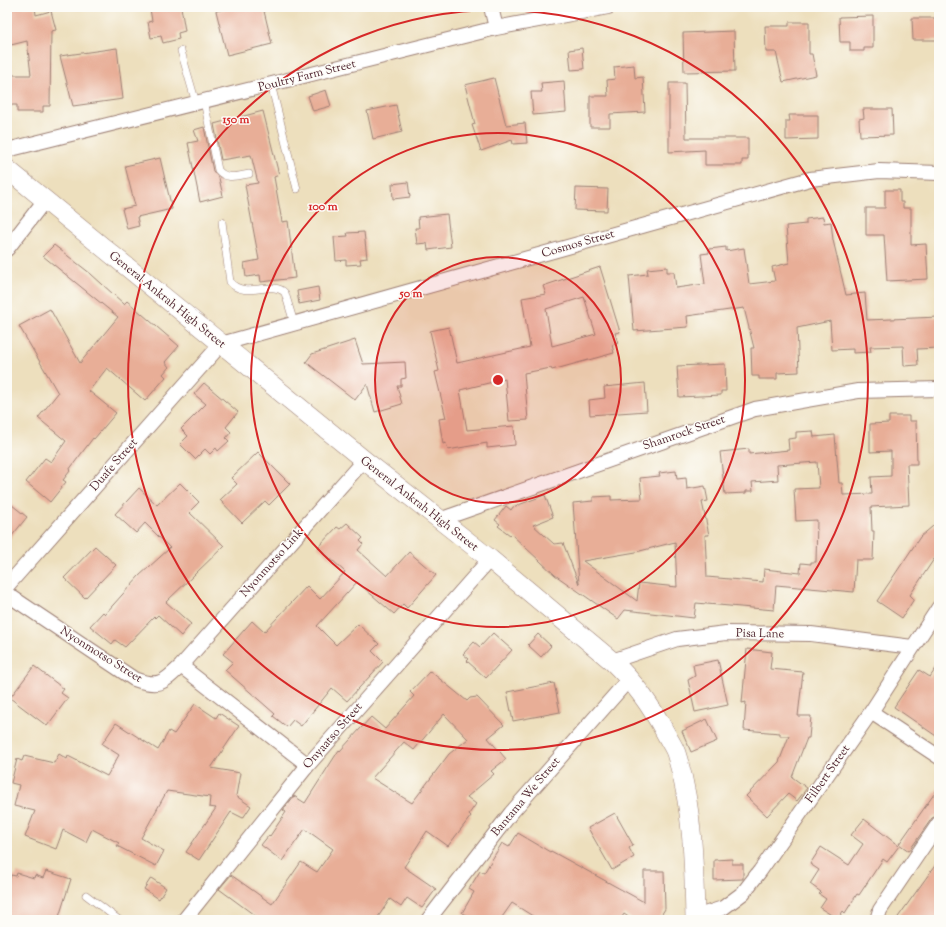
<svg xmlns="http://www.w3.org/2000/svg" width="946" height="927" viewBox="0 0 946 927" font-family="'Sorts Mill Goudy',serif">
<rect width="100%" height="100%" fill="#fdfcf7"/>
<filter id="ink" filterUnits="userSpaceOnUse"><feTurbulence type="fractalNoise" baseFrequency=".025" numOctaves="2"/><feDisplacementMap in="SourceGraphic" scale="8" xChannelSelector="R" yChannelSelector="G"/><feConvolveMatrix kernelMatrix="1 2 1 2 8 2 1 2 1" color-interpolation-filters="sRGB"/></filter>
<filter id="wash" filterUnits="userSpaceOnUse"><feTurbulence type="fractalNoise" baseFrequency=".012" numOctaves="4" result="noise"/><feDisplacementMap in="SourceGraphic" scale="16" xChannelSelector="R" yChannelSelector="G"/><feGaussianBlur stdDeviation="0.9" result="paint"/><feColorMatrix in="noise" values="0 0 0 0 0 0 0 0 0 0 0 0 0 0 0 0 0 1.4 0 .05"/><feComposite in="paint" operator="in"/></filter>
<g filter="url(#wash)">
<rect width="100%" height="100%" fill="#eddfbd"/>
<g id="blocks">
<path fill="#e8ae97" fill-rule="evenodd" d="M7 7H35L36 15 51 11 56 30 51 31 50 106H43V112H17V105H7V75H31L27 41 7 46Z
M159 7H181L185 31 178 33 179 39 163 43 161 36 151 38 148 22 152 21 150 9Z
M234 7H263L272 44 227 55 216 11Z
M873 16V48H864V51H850V42H840L839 17Z
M912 18H939V40H913Z
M789 22H809V54H812L816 75 783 82 776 52H766L765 26H789Z
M734 31 735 71 684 72 683 33Z
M117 48 123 99 73 106 60 56Z
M582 48 584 69 571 70 569 50Z
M634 65 635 78 643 77 645 112 610 114V127H590V96H608L607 80 615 79 614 67Z
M494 78 506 125 525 123 527 143 513 144 512 140 481 151 472 125 475 124 465 85Z
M564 81 566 112 533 115 531 92H542L541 83Z
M669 83H685L686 138H748V160H742V165H705V150L669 152Z
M326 90 331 106 313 111 308 96Z
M396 105 402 132 373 139 367 111Z
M863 109H892L893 135 860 136 859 119 864 118Z
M263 111 279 175 274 177 282 222 288 221 295 278 261 282 260 275 246 277 244 263 259 260 245 185 258 183 251 155 221 160 214 124Z
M789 115H818V139L786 140V121H790Z
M204 127 213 171 219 178 223 196 200 202 188 143 198 141 194 130Z
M160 158 172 209 137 217 139 226 127 229 122 209 135 206 125 166Z
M408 182 410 197 393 199 392 184Z
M576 188 608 189 607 211 575 210Z
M885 190H900V202H903V208H911V245L926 244 928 279 887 281 884 235H866V208H885Z
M447 214 451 247 428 250 427 243 417 244 415 228H419L418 217Z
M823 217 824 223 831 222 833 240 846 295 865 293 867 320 939 317V348L917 349 918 365 904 366 903 346 870 347 871 352 853 353V349L832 350 830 321 797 328 799 372 777 373V379H759V376H752L751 348H754L744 308 687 316 688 327 634 331 629 276 648 274 647 269 667 267V272H674L676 288 705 284 701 254 709 253V249L726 247V251L744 248 749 284 775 281 772 267 789 263 786 226 806 224V219Z
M364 232 367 258 360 259 361 264 346 265V260L336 261 334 237 348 236 347 233Z
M54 245 91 274 124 304 127 301 179 346 165 362 169 367 163 374 166 377 145 401 107 368 89 391 116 413 94 439 93 438 69 470 70 471 63 480 66 482 50 502 26 482 45 458 51 462 66 441 38 418 58 393 19 326 50 309 80 363 118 317 43 256Z
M600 267 620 332 615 333 618 343 612 345 614 353 552 370 551 368 524 373 528 420 509 421 505 379 460 390 467 430 514 426 515 445 487 448V443L448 450 446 443 443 444 439 419 446 418 435 372 439 371 430 331 449 327 457 363 530 347 522 298 546 294 543 286ZM584 297 596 334 552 346 546 309Z
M318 287 320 300 299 304 297 291Z
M355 340 363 364 405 362 406 378 401 379V386H397L402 404 375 412 367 384 355 400 306 362 312 354Z
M725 364 726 391H721V395L679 397 677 366Z
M204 383 238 412 226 427 231 432 226 438 229 441 218 451 216 448 210 454 205 449 195 459 180 444 188 436 181 429 206 404 194 394Z
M645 383 647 411 590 415 589 400 605 398 604 387Z
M889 416H909V421H916L917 464H907L909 505 871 507 872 531H874L873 560H856L854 592 776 585 774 610 696 603 694 618 625 610 618 619 555 575 511 534 510 535 498 526 500 524 495 520 506 506 511 510 513 507 545 495 553 517 533 525 554 544 563 543 579 584 573 503 593 501V497L611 496V500L642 499 640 478 660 476 659 473 676 471 677 479 686 478 687 489 705 486 708 501 702 502 709 535H705L707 577 763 582 764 569 800 573 801 563 811 564V562H816L817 520 796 521 794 489 819 488 817 462 777 465 778 480 752 482 753 491H746V493L725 494 720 452 749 449V454L789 450 788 439 796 438V432L813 431 814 437 835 435 839 483H842L843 495 872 494 871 477 891 476V451L870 452V424L889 423ZM675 542 677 587 639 583 637 601 583 561 636 552Z
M258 452 290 484 269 505 265 501 242 523 220 500 237 484 231 478Z
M180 483 199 502 189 512 224 546 166 602 191 624 181 636 158 615 155 618 154 617 125 647 115 640 112 644 90 626 103 612 105 614 139 576 170 548 145 523 136 533 115 514 139 488 157 505Z
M7 501 27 517 7 542Z
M939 521V555L934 559 910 595 914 599 902 618 877 601 920 537Z
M347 523 363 538 360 541 363 544 358 550 387 576 409 552 436 575 407 608 403 604 394 614 357 582 317 626 336 645 358 624 379 644 372 651 383 662 347 701 332 688 301 726 293 720 287 727 273 716 275 714 225 670 233 662 223 654 252 621 264 632 307 586 320 599 345 572 318 547 337 527 340 529Z
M95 546 116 565 85 598 64 578Z
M493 633 512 650 486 678 467 661 469 659 463 654 474 642 480 647Z
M538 634 551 646 541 657 528 645Z
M747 649 772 652 770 669 803 672 798 716H811L809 738H807L792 777 807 788 797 801 788 794 767 816 746 796 779 762 789 736H780V733L744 730 746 702 742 703Z
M718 660 728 705 695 712 688 680 695 676 693 665Z
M939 664V738L894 707 919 670 930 677Z
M34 666 64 689 61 693 68 698 47 726 10 698Z
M430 671 467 701 470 698 477 697 504 725 488 738 506 759 491 771 494 774 467 797 476 804 469 814 471 816 448 846 427 831 404 867 436 889 422 908 407 898 401 907 390 899 376 920H261L219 889 231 875 272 904 301 862 317 872 333 849 305 829 282 861 261 845 269 835 270 836 286 812 283 810 294 796 305 803 339 750 340 751 371 717 385 729 414 696 410 692ZM444 714 468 739 449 754 412 803 372 778 404 742 414 750Z
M554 683 560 712 513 721 507 692Z
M195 704 216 718 219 713 239 726 211 768 240 773 236 796 251 806 243 818 231 812 199 860 186 852 216 808 209 807 210 797 167 791 141 838 164 851 156 866 117 846 119 843 92 829 86 842 63 830 56 849 25 837 35 811 14 806 19 785 11 783 17 759 22 761 24 756 54 763 59 754 67 759 68 756 107 776 119 755 102 744 116 723 158 750 169 731 174 734Z
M707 719 717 741 691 752 682 731Z
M939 787V815L932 818 909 851 899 844Z
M615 813 633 845 629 848 634 857 612 870 588 828Z
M864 819 899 846 887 862 883 859 859 895 857 894 845 913 843 911 838 919 820 908 826 899 819 894 821 892 810 884 819 870 810 864 821 847 849 865 863 844 851 835Z
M518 833 550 852 551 851 644 902V871H664L665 909 658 920H633L624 914 620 920H539L512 903 500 920H474L462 913 474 892 469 889 480 871 484 873 502 843 509 847Z
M732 859V864H743V879L714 880V860Z
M939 860V920H896Z
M46 871 71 879 58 920H7V886L11 875 16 876 17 873 34 878 35 875 43 878Z
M151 878 166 888 159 899 144 889Z"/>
</g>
</g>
<g filter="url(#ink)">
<use href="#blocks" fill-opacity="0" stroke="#9c7f74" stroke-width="1"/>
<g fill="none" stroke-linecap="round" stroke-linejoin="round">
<g stroke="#9c7f74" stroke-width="8">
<path id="lane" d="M181 51 196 103
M271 84 297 189
M204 101 218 170C226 180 237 176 249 174
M222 222 230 282C245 300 273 279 285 293L294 323
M86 895 119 920"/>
</g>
<g stroke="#9c7f74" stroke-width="16">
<path id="street" d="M491 7 496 28
M7 150 496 28 608 7
M7 249 45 200
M439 520 755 409 858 391 939 389
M7 586 221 344 810 179 879 171 939 173
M7 594 134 679C159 688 163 683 181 666L364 460
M612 661 677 639 726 633 811 634 912 647
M181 666 308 765
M871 712 939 757
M695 917 723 908 743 893 760 871 871 712 939 607
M184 920 308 765 490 559
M428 920 511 813 630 678
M877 920 880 910 939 823"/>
</g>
<g stroke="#9c7f74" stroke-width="20">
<path id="secondary" d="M7 169 364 460 490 559 612 661C635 683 652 707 666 734 669 740 674 747 676 753 693 807 694 864 695 920"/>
</g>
<use href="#lane" stroke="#fff" stroke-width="7"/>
<use href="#street" stroke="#fff" stroke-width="14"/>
<use href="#secondary" stroke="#fff" stroke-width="19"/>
</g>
</g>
<circle cx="498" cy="380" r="123" fill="#d62828" fill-opacity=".12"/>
<g fill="none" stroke="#d62828" stroke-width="2">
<circle cx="498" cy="380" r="123"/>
<circle cx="498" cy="380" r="247"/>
<circle cx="498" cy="380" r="370"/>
</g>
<g text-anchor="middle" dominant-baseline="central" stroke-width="3" stroke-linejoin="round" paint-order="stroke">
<g font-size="12" fill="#4a1f2b" stroke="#fdfcf7">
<text transform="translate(307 76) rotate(-14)">Poultry Farm Street</text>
<text transform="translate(578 244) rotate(-16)">Cosmos Street</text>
<text transform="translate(167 300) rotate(39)">General Ankrah High Street</text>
<text transform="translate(684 433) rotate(-19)">Shamrock Street</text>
<text transform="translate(114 465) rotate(-49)">Duafe Street</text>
<text transform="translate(419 504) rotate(38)">General Ankrah High Street</text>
<text transform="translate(272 563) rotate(-48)">Nyonmotso Link</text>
<text transform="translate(760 634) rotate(1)">Pisa Lane</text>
<text transform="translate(101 655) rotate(32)">Nyonmotso Street</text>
<text transform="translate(333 736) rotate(-49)">Onyaatso Street</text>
<text transform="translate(828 774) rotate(-55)">Filbert Street</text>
<text transform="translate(526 797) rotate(-50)">Bantama We Street</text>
</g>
</g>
<circle cx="498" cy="380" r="6" fill="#d62828" stroke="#fdfcf7" stroke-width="2"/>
<g font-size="12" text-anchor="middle" font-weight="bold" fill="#d62828" stroke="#fdfcf7" stroke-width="3" stroke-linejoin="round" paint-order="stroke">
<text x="236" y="123">150 m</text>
<text x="323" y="210">100 m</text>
<text x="411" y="297">50 m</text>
</g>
<rect width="946" height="927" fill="none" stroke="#fdfcf7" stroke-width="24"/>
</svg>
